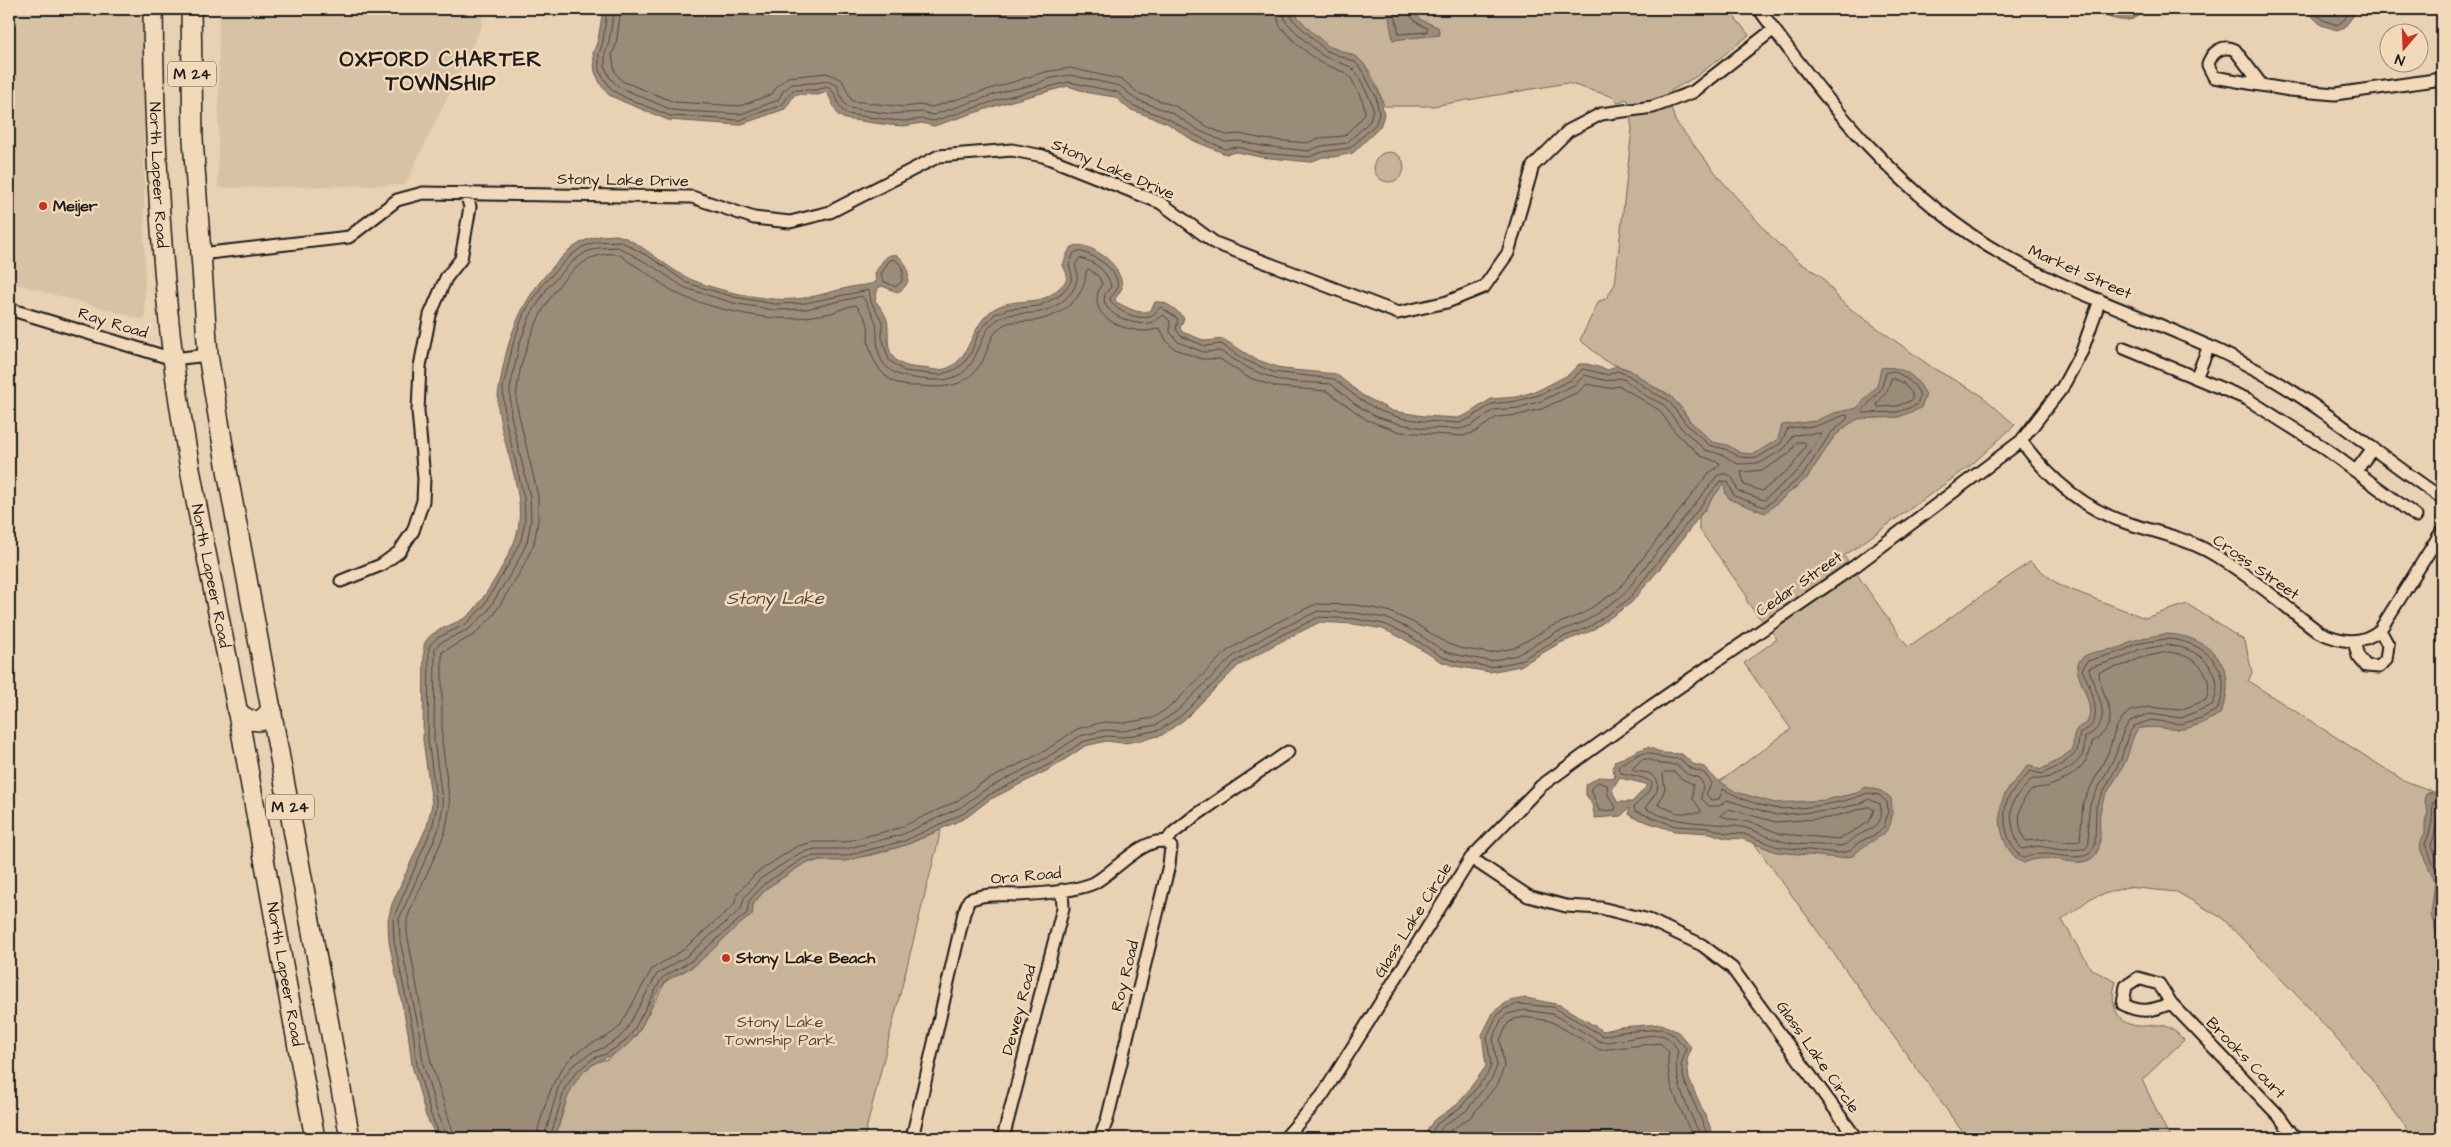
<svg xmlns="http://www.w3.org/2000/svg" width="2451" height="1147" viewBox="0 0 2451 1147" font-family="'Architects Daughter',sans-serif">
<rect width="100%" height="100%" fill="#e9d1b3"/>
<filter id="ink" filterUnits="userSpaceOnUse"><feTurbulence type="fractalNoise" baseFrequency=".02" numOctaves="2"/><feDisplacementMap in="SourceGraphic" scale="10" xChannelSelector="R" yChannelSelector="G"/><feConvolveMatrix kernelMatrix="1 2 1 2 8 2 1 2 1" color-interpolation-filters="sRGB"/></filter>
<g filter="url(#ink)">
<path fill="#d8c2a6" d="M9 9H143L145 320 9 282Z
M219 9H483L482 25 405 185 218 188Z"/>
<path fill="#c7b39a" stroke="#72685b" d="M1293 9H1728L1749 35 1697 76 1667 93 1675 121 1722 181 1775 241 1802 264 1821 276 1840 300 1852 310 1933 368 1981 395 2015 425 1970 466 1844 556 1908 647 2030 562 2059 585 2145 618 2187 604 2245 641 2252 673 2248 681 2403 780 2442 795V1138H2409L2410 1133 2369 1076 2312 1011 2222 918 2177 892 2127 887 2091 898 2062 920 2091 969 2116 982C2109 1001 2115 1024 2138 1026 2148 1027 2156 1023 2165 1026 2173 1028 2178 1034 2184 1040L2142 1080 2170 1138H1967L1741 825 1719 782 1791 729 1744 663 1777 639C1767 624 1756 615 1746 600L1747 596 1699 529V517L1706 509 1712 442 1690 421 1681 407 1667 393 1654 387 1630 370 1607 362 1580 340 1599 301 1606 299 1615 284 1632 129 1628 100 1625 99 1618 103 1611 96 1567 83 1433 106H1384C1379 90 1371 67 1357 58 1349 52 1337 51 1328 46 1315 38 1299 23 1293 9Z
M1374 167a15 15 0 1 1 30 0a15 15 0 1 1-30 0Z
M941 830 864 1138H555L570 1089 579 1075 597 1062 608 1059 636 1036 666 981 694 966 739 924 752 915 753 904 767 888 805 863 873 855 906 845Z"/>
<path fill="#9b8b79" stroke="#685f54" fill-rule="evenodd" d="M603 9H1293L1296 15 1311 31 1328 46 1357 57 1366 67 1380 95 1384 115 1380 127 1353 153 1334 157H1323L1310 162 1260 157 1237 152 1226 154 1194 141 1167 123 1129 109 1115 97 1089 93 1068 86 1008 102 934 126 922 123 904 126 889 125 845 119 838 115 827 92 818 95 795 94 785 109 739 125 668 120 624 102 609 95 601 85 595 72 593 53 598 40Z
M1390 9H1412L1421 20 1438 27 1440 35 1393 40 1388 12Z
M2090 9H2146C2131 29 2108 18 2090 9Z
M2305 9H2358L2345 27 2337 30 2321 25Z
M600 236 617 235 626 238C648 249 667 268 690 279 714 290 768 302 794 299 813 298 829 292 847 288 856 285 868 286 876 282L875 273C881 264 886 252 897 255 910 264 914 286 897 292L882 286 878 288 875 300C879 306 885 313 887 320 890 332 885 345 893 357 900 366 910 367 920 368 926 368 933 370 939 370 976 367 966 314 1006 304 1026 299 1043 305 1059 288 1063 285 1067 281 1067 276 1067 272 1064 269 1063 265 1065 260 1067 251 1072 247 1083 240 1108 257 1114 266 1119 273 1122 280 1122 288L1115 299 1116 302C1127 307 1139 316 1151 310L1155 302C1166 300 1177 311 1184 318L1180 328 1182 332 1206 341 1223 339 1255 359 1283 369 1336 374 1362 395 1392 411 1424 416 1458 418 1466 415 1491 399 1516 397 1537 391 1568 375 1579 364H1587L1609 370 1615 366 1630 370 1654 387 1671 396 1690 421 1712 442 1727 445 1741 453 1754 454 1778 439 1782 425 1815 421 1834 413 1857 408 1877 386 1881 368C1902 365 1917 376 1926 395L1921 408 1899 417 1858 419 1848 425 1834 437 1807 478 1765 513 1731 500 1726 495 1724 483 1667 560 1631 603 1591 631 1560 643 1520 666 1490 672 1454 666 1440 661 1404 639 1383 629 1354 624 1320 622 1274 645 1238 666 1185 719 1162 735 1139 741 1123 743 1106 741 1085 746 1052 768 989 800 967 817 906 845 846 861H815L805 863 767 888 753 904 752 915C731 929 715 950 695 965 686 972 673 973 665 982 651 998 647 1023 633 1039 619 1055 611 1054 595 1063 568 1080 564 1109 555 1138H437L426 1116 412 1065 408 1032 389 942 388 920 392 904 427 826 432 804 423 740 424 645C431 627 457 626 470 614 483 602 511 554 516 537 529 498 502 447 498 407 497 395 500 385 502 373 509 333 523 299 551 269 565 253 578 240 600 236Z
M2165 634C2211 635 2242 670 2220 714 2209 720 2196 727 2183 729 2167 731 2155 724 2138 729 2131 738 2130 750 2126 760 2119 777 2105 791 2101 808 2096 824 2107 848 2091 859 2076 869 2048 851 2024 863 2002 854 1994 815 2005 794 2010 784 2021 776 2027 766L2031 765 2040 770 2059 760 2073 749C2073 737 2073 727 2086 724 2101 702 2064 670 2083 657 2093 650 2110 651 2121 647 2126 645 2130 641 2135 640 2144 637 2155 636 2165 634Z
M1648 747 1663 753 1682 754 1693 764 1704 767 1715 778 1736 792 1775 803 1825 800 1857 793 1866 787 1881 791 1891 798C1897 843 1875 832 1853 856L1839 858 1776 852 1743 839 1725 838 1710 833 1674 831 1635 818 1629 814V808L1621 816 1595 818 1592 804 1586 795V785L1598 777 1615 778 1613 768 1615 761C1627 757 1636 750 1648 747ZM1619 778C1624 779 1644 783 1648 785L1632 802H1617L1612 790Z
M2427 792 2433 793 2442 803V951L2431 915 2435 881 2421 851 2420 842 2425 833V822L2428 812 2424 799Z
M1526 998 1560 1005 1603 1031 1621 1027 1662 1024 1678 1032 1691 1047 1687 1060 1689 1079 1715 1138H1423L1433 1121 1458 1104 1482 1072 1486 1066 1482 1035 1494 1011 1509 1001Z"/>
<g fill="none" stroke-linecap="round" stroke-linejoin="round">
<path stroke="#4f4841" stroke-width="1" d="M607 9 603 41 599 54V71L612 90 626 98 670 116 739 120 782 105 793 90H816L827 87C839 92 835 107 847 114L890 120 904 121 922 119 934 121 1007 97 1069 82 1117 92 1132 105 1169 119 1197 136 1225 149 1238 147 1261 153 1309 157 1322 152 1350 148 1376 124 1379 114 1376 97 1362 70 1355 62 1325 50 1292 19 1289 9
M614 9 609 42 605 54V67L610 78 619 87 672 110 682 111 741 114 778 100 783 91 792 84 815 83 827 81 837 85 843 102 849 108 891 114 922 112 933 115 1005 91 1037 84 1047 79 1070 75 1120 86 1135 99 1172 113 1200 131 1225 142 1239 141 1262 146 1308 151 1321 146 1347 143 1370 121 1373 108 1370 99 1357 73 1351 67 1323 56 1304 40 1286 22 1282 9
M621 9 616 44 612 55 615 72 622 81 674 102 740 106 772 94 778 85 788 77 827 73 842 80 852 101 904 107 921 105 932 107 1045 72 1070 68 1123 80 1138 93 1175 106 1204 125 1226 135 1240 134 1263 139 1307 143 1320 138 1344 136 1363 117 1365 112 1363 102 1351 78 1346 73 1319 62 1298 45 1280 26 1275 9
M1394 9 1399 34 1427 32V28C1419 24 1409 19 1408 9
M2311 9 2323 20 2337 25 2344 20 2351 9
M894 259C903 264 904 272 902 281L896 287 883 281 881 274 889 261Z
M1894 371C1905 377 1915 383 1920 395L1917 405 1898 412 1863 413V410L1881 389 1886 373Z
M1892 378 1903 383 1912 393V400L1897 406 1878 407 1877 404 1887 391Z
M1797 442H1804L1806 445 1792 467 1762 491 1744 485 1741 472 1763 470 1789 454Z
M2166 639C2205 640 2237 671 2217 710L2201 718 2181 724 2151 720 2134 726 2128 735 2121 759 2096 806 2095 845 2089 854C2069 863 2048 847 2024 858 2006 849 1999 811 2010 795 2016 786 2025 779 2030 771L2042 774 2063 764 2077 751 2080 733C2083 730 2087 730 2090 727 2103 715 2089 683 2082 670L2087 661 2123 651 2136 644Z
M2166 645C2198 646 2229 672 2212 705L2181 718 2149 714 2130 721 2123 732 2115 756 2090 804 2088 821 2089 844 2085 849 2062 850 2038 846 2022 849C2013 839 2008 813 2014 800 2018 793 2027 786 2032 779 2047 781 2077 769 2083 753 2085 748 2084 742 2085 737 2119 720 2093 692 2089 668L2125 657 2138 650Z
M2167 652C2192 653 2217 673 2206 700L2180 710 2148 707 2131 711 2124 716 2116 728 2108 753 2083 802 2080 841 2063 842 2048 839 2025 841C2016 824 2017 800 2034 789 2037 787 2045 788 2049 786 2070 779 2090 765 2092 742 2128 719 2099 698 2099 672L2128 664 2140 658Z
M1649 753 1662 758 1680 759 1690 768 1704 773 1712 783 1706 794 1711 800 1719 799 1723 789C1737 797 1756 805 1773 808 1794 811 1848 803 1867 793L1879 795 1887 802 1888 811 1884 827 1877 834 1859 842 1850 851 1839 853 1778 847 1744 834 1726 833 1710 828 1675 826 1635 811 1634 807 1651 789 1652 783C1646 777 1630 775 1621 773L1618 768 1619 765 1639 754Z
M1648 759 1661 764 1677 765 1687 774 1699 778 1703 784 1701 798 1709 806H1719L1727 800 1776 815 1826 811 1860 804 1869 799 1880 804C1886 826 1871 828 1857 836 1849 841 1849 845 1839 846 1821 844 1795 846 1778 840 1767 837 1757 831 1746 828 1713 821 1674 826 1645 808L1657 791 1658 781 1649 773 1634 771 1632 769 1641 760Z
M1665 772H1674L1682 779 1693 784V799L1701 810 1700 813H1678L1658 805 1665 789 1663 774Z
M1598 782 1607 785 1608 795 1616 807 1615 810 1599 811 1591 789Z
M2442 804 2435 801 2432 803C2434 816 2431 831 2425 844L2440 880 2436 915 2442 934
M1869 807 1874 810 1869 822 1839 839 1781 834 1748 821 1729 819 1720 815 1729 809 1776 822 1828 818Z
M2442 810C2435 818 2436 834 2431 845L2442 871
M441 1138 431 1115 417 1065 413 1031 394 941 393 919 432 828 437 805 428 740 429 646 437 638 466 624 482 608 510 562 521 540 525 520 524 498 505 418 503 388 513 344 524 313 544 283 569 257 582 247 596 242 620 241 653 259 687 283 734 297 775 304 805 303 869 290 871 302 882 321V338L889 360 904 371 940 375 956 369 964 363 971 353 979 332 995 314 1008 309 1039 306 1059 296 1071 282 1072 274 1069 265 1074 253 1078 251C1093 254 1121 270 1117 288 1117 292 1112 295 1110 298 1112 310 1137 320 1149 317 1155 316 1156 309 1161 307L1178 319 1176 329 1181 336 1205 346 1221 344 1245 360 1273 372 1334 379 1359 399 1380 411 1401 418 1423 421 1460 423 1469 419 1492 404 1517 401 1539 395 1571 380 1583 369 1608 375 1617 371 1628 375 1652 392 1668 400 1686 424 1709 445 1725 449 1740 457 1757 458 1781 443 1788 428 1816 426 1845 415 1848 416 1847 419 1830 434 1803 475 1765 507 1734 496 1728 482 1720 481 1628 600 1589 627 1558 639 1519 661 1490 667 1456 661 1442 657 1407 634 1384 624 1355 619 1319 617 1271 640 1235 662 1182 715 1159 730 1123 737 1106 736 1082 742 1050 764 987 796 964 813 904 841 845 856H815L804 858 764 884 749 901 747 913 691 961 662 978 632 1033 623 1043 606 1054 594 1058 576 1072 565 1088 550 1138
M448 1138 437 1112 423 1064 419 1030 400 940 399 919 438 831 443 806 434 740 435 648 440 643 469 629 487 612 516 565 527 542 531 521 530 497 511 416 510 389 519 345 530 316 548 287 572 262 586 252 598 248 618 247 649 264 685 288 733 303 774 310 806 309 862 296C866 303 874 316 876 323 878 337 875 352 884 364 895 377 907 377 922 379 993 389 966 326 1008 315 1018 313 1029 314 1039 312 1060 308 1085 288 1075 265L1080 258C1095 262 1108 271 1111 287L1105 294 1104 301C1108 316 1135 326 1149 323 1155 322 1159 318 1163 315L1170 321V332L1178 342 1203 352 1220 351 1250 369 1270 377 1282 381 1331 384 1355 404 1377 417 1400 424 1423 428 1461 429 1472 425 1494 410 1518 408 1541 401 1574 385 1585 375 1607 381 1618 378 1625 380 1648 397 1664 405 1681 428 1705 450 1723 455 1738 464 1760 463 1785 448 1793 435 1822 433 1798 471 1764 500 1738 491C1734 480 1731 469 1717 476L1623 595 1586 621 1555 633 1517 655 1490 661 1457 655 1444 651 1410 629 1386 618 1355 613 1318 611 1268 635 1232 657 1177 711 1156 725 1123 731 1105 730 1080 736 1046 758 983 791 961 807 901 835 845 849H815L800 853 760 879 744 898 741 909 687 956 657 974 626 1030 618 1039 603 1048 591 1053 571 1067 559 1085 544 1138
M455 1138 431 1063 407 933V919L410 911 438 849 445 832 450 806 442 740V652L474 635 493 616 522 569 534 544 538 521V496L517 407C512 360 557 249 615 254 622 254 625 260 631 263 648 273 664 287 682 296 710 308 767 321 797 318 808 317 820 315 831 313 840 310 848 306 856 305 860 311 867 318 868 325 869 330 868 335 868 340 871 358 879 375 897 383 904 386 911 386 919 386 947 388 965 388 982 362 989 350 989 335 1002 326 1011 320 1022 322 1032 321 1058 318 1086 300 1086 271L1089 269 1098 276 1102 283C1100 288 1097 292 1097 298 1095 320 1127 331 1145 331 1151 331 1155 329 1160 328L1167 342 1175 349 1201 359H1220L1247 377 1277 387 1327 391 1367 420 1400 432 1463 436 1475 432 1497 417 1519 415 1544 408 1578 392 1587 384 1608 388 1620 386 1659 410 1676 433 1701 456 1720 463 1719 466 1708 474 1618 590 1582 614 1552 626 1514 648 1490 653 1459 648 1448 644 1414 623 1388 611 1356 605 1316 604 1265 628 1227 651 1172 705 1153 718 1124 723 1104 722 1077 729 1043 752 980 784 957 801 899 828 844 842H814L797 846 755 874 737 894 734 905 683 950 652 969 620 1026C610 1037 600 1039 587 1046 561 1061 552 1084 543 1112 541 1120 537 1129 537 1138
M1428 1138 1437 1124 1461 1107 1487 1075 1491 1066 1487 1037 1496 1017 1504 1009 1518 1004 1553 1007 1603 1036 1621 1032 1662 1029 1674 1035 1686 1048 1681 1066 1684 1080 1709 1138
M1435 1138 1444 1125 1466 1111 1492 1078 1497 1066 1493 1039 1501 1020 1507 1014 1525 1010 1552 1014 1601 1042C1615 1043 1652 1032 1664 1036 1670 1038 1674 1045 1678 1050 1671 1077 1689 1112 1702 1138
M1444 1138 1449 1131 1471 1117 1499 1082 1504 1066 1500 1040 1508 1023 1515 1019 1524 1017 1550 1021 1600 1050 1660 1043 1669 1052C1663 1080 1683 1112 1693 1138"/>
<g stroke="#1c1c1c" stroke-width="15">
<path id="street" d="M1759 9C1827 103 1902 198 2005 256 2091 304 2188 329 2274 380 2333 415 2385 460 2442 498
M2261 84 2235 50C2223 44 2211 52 2208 65L2214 77 2290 90 2335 94 2442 79
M200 254 349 237 397 200 423 193 692 197 754 218 790 222 830 212 939 156 1012 150 1043 156 1161 203 1215 243 1398 313 1447 302 1484 287 1508 253 1533 166 1568 131 1601 114 1653 107 1693 92 1774 29
M9 309 173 359 208 355
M2124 348 2247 399 2323 447 2416 516
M2196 378 2209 346
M2021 441C2048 477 2083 509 2127 523 2153 531 2181 537 2206 550 2246 572 2282 604 2319 632 2341 642 2360 646 2380 630L2442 531
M2356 471 2373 448
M341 581 381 565 399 552 413 531 423 501 424 479 418 411 420 366 430 315 446 278 461 259 470 207 466 193
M2354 642 2358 656 2366 666 2379 667 2386 660 2388 645 2380 630
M1166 842 1173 833 1192 818 1288 752
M1471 858 1541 786 1650 707 1855 566 2021 441 2062 388 2082 351 2100 300
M2171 1003C2152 1011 2141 1014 2123 1004L2126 986 2138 978 2159 984 2171 1003 2279 1116 2295 1138
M912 1138 964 913 969 900C984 893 1001 895 1018 895 1039 894 1074 892 1094 883 1112 874 1144 836 1166 842
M1003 1138 1063 908 1062 890
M1100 1138 1107 1120 1169 865 1171 847 1166 842
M1285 1138 1322 1096 1471 858 1528 896 1566 906 1601 908 1649 920 1702 945 1732 968 1856 1138"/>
</g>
<g stroke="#1c1c1c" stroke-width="22">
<g id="primary">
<path id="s1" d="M153 9C154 125 159 243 173 358 188 478 216 596 238 714 264 856 288 997 315 1138"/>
<path d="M191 9 193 139 208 355 228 476 350 1138"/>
<path d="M237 711 248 720 260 721 272 710"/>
</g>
</g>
<use href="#street" stroke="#f2d9b9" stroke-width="11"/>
<use href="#primary" stroke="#f2d9b9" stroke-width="19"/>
</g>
</g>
<g fill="#c8321e" stroke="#f2d9b9" stroke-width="2">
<circle cx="43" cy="206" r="5"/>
<circle cx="726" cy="958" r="5"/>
</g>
<g text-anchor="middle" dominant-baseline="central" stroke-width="5" stroke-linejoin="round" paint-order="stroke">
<g fill="#f2d9b9" stroke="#5c554b" stroke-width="1">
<rect x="168" y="61.5" width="48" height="25" rx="4"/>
<rect x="266" y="794.5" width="48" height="25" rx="4"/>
</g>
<g font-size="15" font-weight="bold" fill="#1c1c1c">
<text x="192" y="74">M 24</text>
<text x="290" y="807">M 24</text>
</g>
<g font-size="16" fill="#1c1c1c" stroke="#f2d9b9">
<text transform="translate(1113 169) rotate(23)">Stony Lake Drive</text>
<text stroke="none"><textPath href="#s1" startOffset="166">North Lapeer Road</textPath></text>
<text transform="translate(623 180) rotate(1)">Stony Lake Drive</text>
<text transform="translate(2080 272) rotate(24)">Market Street</text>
<text transform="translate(113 323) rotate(17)">Ray Road</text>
<text transform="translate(2256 567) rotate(35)">Cross Street</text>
<text stroke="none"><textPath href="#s1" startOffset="571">North Lapeer Road</textPath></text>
<text transform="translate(1799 584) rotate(-35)">Cedar Street</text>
<text transform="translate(1026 876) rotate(-5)">Ora Road</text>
<text transform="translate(1413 920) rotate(-58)">Glass Lake Circle</text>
<text stroke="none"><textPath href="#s1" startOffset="976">North Lapeer Road</textPath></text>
<text transform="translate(1125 976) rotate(-76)">Roy Road</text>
<text transform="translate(1019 1010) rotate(-75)">Dewey Road</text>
<text transform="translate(1818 1057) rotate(55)">Glass Lake Circle</text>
<text transform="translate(2246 1058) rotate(46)">Brooks Court</text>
</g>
<g font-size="16" font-weight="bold" fill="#1c1c1c" stroke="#f2d9b9" text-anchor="start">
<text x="53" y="206">Meijer</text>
<text x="736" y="958">Stony Lake Beach</text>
</g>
<g font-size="16" fill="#4f4942" stroke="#f2d9b9">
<text x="780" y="1022">Stony Lake<tspan x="780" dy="18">Township Park</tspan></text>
</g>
<g font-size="18" font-style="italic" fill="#4f4841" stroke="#f2d9b9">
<text x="775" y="598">Stony Lake</text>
</g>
<g font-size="21" font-weight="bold" letter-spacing="1" fill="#1c1c1c" stroke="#f2d9b9">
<text x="441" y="59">OXFORD CHARTER<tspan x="441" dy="24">TOWNSHIP</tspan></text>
</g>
</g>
<rect width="2451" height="1147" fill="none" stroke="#f2d9b9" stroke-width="30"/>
<rect x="15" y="15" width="2421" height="1117" fill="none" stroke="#1c1c1c" stroke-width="2" filter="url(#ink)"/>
<g transform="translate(2404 48) rotate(199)"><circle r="24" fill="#f2d9b9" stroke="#9c8d7a"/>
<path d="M0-4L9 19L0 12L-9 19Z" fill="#c8321e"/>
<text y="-8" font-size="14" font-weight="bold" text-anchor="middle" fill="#1c1c1c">N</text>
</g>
</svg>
